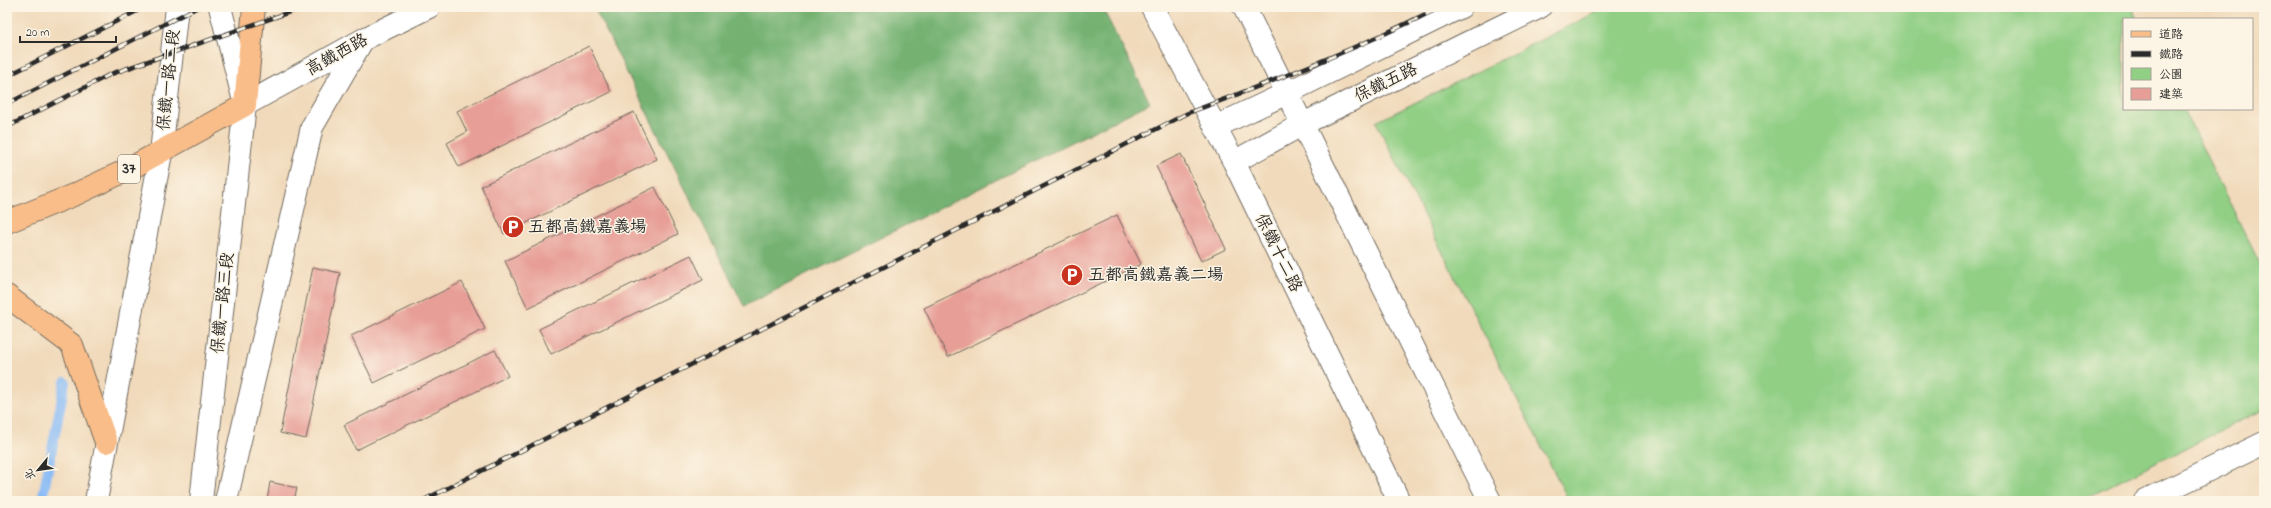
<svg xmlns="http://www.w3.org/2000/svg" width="2271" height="508" viewBox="0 0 2271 508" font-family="'Indie Flower','LXGW WenKai TC',sans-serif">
<rect width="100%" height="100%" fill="#fcf5e5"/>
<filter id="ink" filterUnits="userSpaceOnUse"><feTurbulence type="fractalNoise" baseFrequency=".025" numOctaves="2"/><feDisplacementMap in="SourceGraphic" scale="8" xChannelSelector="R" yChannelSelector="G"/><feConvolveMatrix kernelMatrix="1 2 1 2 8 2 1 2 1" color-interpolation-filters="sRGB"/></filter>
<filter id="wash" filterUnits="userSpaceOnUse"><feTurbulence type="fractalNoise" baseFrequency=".012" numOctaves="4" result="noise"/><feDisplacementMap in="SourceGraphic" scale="16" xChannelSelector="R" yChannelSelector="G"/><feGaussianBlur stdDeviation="0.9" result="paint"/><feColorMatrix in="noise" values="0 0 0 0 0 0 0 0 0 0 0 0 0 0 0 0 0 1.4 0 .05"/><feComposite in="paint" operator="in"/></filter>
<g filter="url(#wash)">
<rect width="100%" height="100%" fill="#f1dabb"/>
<path fill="#91cf85" stroke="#5e7d58" d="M1607 7H2132L2138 19H2124V109H2183L2264 272V409L2080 501H1569L1376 122Z"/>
<path fill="#74b272" stroke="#506e4e" d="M605 7H1102L1150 103 744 306 596 11Z"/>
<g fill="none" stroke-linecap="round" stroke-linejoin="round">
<path stroke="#88bbf6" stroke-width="10" d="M42 501 65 382"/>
</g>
<g id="blocks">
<path fill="#e79e97" d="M589 46 611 92 459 167 447 143 467 132 457 111Z
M634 112 657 159 504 234 481 186Z
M1181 154 1226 249 1201 261 1156 166Z
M655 187 678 234 528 308 505 261Z
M1117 215 1141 264 948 357 924 308Z
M691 255 703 280 551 354 539 329Z
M313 267 340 273 306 439 280 433Z
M462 282 485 329 374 383 351 336Z
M495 350 508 376 356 450 344 425Z
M270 482 297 488 294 501H267Z"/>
</g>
</g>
<g filter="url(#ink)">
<use href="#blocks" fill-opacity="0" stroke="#70685d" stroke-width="1"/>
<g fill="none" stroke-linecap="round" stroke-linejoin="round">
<g stroke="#70685d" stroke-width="24">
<path id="minor" d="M1152 7 1234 162 1399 501
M1244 7 1490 501
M245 105 368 37 429 7
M1215 127 1287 93 1461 7
M161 153 177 7
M1234 162 1303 124 1540 7
M2145 501 2264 443"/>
</g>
<g stroke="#70685d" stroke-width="24">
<path id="tertiary" d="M96 501 161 153
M201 501 245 105 220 7
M226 501 312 127 362 41"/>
</g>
<g stroke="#70685d" stroke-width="24">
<path id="primary" d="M7 222 76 194 131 168 245 105 254 7
M7 296 72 345 106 442"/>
</g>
<use href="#minor" stroke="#fff" stroke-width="22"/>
<use href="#tertiary" stroke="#fff" stroke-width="22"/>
<use href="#primary" stroke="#f8bd89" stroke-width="22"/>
<g stroke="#2b2b2b" stroke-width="4.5">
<path id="rail" d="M7 76 145 7
M7 104 198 7
M7 127 111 74 304 7
M422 501 1188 113C1274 81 1359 48 1441 7"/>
</g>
<use href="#rail" stroke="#fcf5e5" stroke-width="3" stroke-dasharray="9" stroke-linecap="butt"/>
</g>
</g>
<defs>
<g id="parking-disc" transform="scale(1.15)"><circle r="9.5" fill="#c8321e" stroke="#fcf5e5"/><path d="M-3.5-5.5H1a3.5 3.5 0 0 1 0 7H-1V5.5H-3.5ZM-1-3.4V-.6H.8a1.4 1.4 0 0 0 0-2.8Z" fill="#fff"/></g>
</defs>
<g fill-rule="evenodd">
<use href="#parking-disc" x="513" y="227"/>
<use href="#parking-disc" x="1072" y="275"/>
</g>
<g text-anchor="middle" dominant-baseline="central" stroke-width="3" stroke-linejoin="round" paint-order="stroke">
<rect fill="#fcf5e5" stroke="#6a6863" stroke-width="1" x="118" y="155" width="22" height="28" rx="3"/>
<g font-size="16" font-weight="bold" fill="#2b2b2b">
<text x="129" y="169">37</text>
</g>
<g font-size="17" fill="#2b2b2b" stroke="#fcf5e5">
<text transform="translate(337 55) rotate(-29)">高鐵西路</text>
<text transform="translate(169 80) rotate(-84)">保鐵一路二段</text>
<text transform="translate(1386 83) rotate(-26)">保鐵五路</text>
<text transform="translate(1278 253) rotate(64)">保鐵十二路</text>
<text transform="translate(223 303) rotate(-84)">保鐵一路三段</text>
</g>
<g font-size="17" fill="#2b2b2b" stroke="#fcf5e5" text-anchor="start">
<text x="528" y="227">五都高鐵嘉義場</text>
<text x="1088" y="275">五都高鐵嘉義二場</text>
</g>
</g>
<rect width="2271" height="508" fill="none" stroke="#fcf5e5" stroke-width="24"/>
<rect x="2123" y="18" width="130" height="92" fill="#fcf5e5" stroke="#a8a49b"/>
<rect x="2131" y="31" width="20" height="6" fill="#f8bd89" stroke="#a8a49b"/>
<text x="2159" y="38" font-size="12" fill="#2b2b2b">道路</text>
<rect x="2131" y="51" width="20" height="6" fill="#2b2b2b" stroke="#a8a49b"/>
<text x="2159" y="58" font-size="12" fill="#2b2b2b">鐵路</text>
<rect x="2131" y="68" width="20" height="12" fill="#91cf85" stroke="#a8a49b"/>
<text x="2159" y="78" font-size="12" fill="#2b2b2b">公園</text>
<rect x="2131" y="88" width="20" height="12" fill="#e79e97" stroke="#a8a49b"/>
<text x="2159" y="98" font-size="12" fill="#2b2b2b">建築</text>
<g transform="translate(38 470) rotate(241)" stroke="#fcf5e5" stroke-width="3" paint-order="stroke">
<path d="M0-3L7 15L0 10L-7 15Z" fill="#2b2b2b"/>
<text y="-6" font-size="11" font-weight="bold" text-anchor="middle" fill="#2b2b2b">北</text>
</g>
<path d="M20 36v6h96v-6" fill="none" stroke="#2b2b2b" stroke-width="2"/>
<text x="26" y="36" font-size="12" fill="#2b2b2b" stroke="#fcf5e5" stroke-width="3" paint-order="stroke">20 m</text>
</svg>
